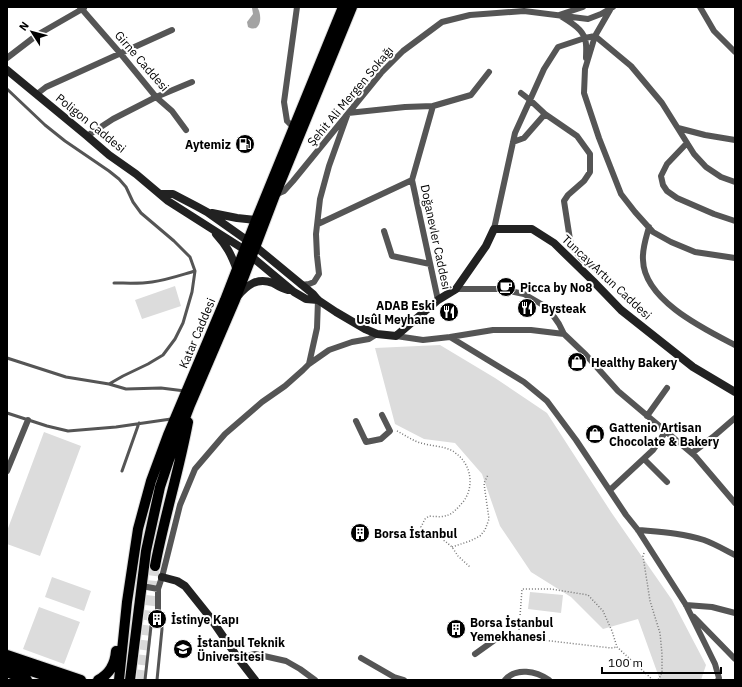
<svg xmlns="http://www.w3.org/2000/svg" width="742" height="687" viewBox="0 0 742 687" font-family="'IBM Plex Sans',sans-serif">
<rect width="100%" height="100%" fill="#fff"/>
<path fill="#dcdcdc" d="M175 286 181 306 142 319 135 300Z
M440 345 495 378 547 413 611 512 672 600 706 665 701 680H660L638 619 603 629 571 597 531 572 500 526 482 474 455 443 424 439 395 424 375 348Z
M44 432 81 446 40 556 7 544V531Z
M52 577 91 591 84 611 45 597Z
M530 592 563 595 561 613 528 609Z
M39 607 80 622 64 664 23 649Z"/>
<path fill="#a3a3a3" d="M253 7H257C263 15 261 34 248 27L247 22 253 14 252 8Z"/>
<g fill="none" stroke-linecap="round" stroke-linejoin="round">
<path stroke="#d9d9d9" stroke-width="10" stroke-dasharray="10 5" stroke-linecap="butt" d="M141 680 155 566"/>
<g stroke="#dbdbdb" stroke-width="12">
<path id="primary" d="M155 566C164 518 179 471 188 422
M7 655 81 680
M7 663 58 680
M7 672 27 680
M98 680C110 674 115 664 116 651
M119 680 127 602 138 529 151 481 168 435 225 300 256 220 343 7
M130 680 146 551 160 487 169 460 190 405 235 300 275 195 352 7"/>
</g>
<path stroke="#777" stroke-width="1.5" stroke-dasharray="1 2" stroke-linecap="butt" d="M397 431C405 435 413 441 421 443 431 446 442 446 451 450 454 451 456 454 458 455 472 467 474 488 463 502 451 516 447 518 429 516L425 519 421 527 423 529 445 541 452 547 458 556 470 567
M452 547 470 541 480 536 485 530 489 519 485 491 484 483 488 475
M644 553 643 556 650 601 660 633 662 654V672L659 679 657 680
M519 630 522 589H551L588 595 603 611 612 631 617 647 653 680
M525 638 611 648 617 647"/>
<path stroke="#555" stroke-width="3" d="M7 89 45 125 65 141 109 171 119 179 126 187 133 202 141 213 174 241 190 257 195 271 192 292 183 323 175 339 163 355 148 364 123 376 109 384
M114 283C126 283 139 284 152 282 167 280 181 275 195 271
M7 358 66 377 109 384 126 389 161 388 185 391
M7 413 47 426 68 431 116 427 171 419
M122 471 139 423
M145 680 151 626 153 614 158 611 161 615 162 629 157 680"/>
<path stroke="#555" stroke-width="6" d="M80 7 120 53 156 97 172 111 186 130
M583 7 559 15C568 21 582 28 585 39 587 45 586 52 586 58
M700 7 714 31 735 52
M610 10 595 36 585 69 584 93 599 138 621 194 635 212 653 232 671 242 695 252 735 258
M595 36 631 66 662 103 694 154 706 167 721 177 735 182
M7 58 37 35 84 8
M521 93 530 100 544 69 558 47 585 38 595 36
M37 94 46 87 172 30
M545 114 577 136 590 154V172L584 181 568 195 564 201 571 246 582 259 605 275
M294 126 290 124 287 121 284 102 297 7
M678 128 705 135 735 140
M87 136 113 119 156 97 192 82
M687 143 667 164 661 176 663 185 667 191 677 198 714 214 735 221
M275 195 284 191 293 181 381 73 403 51 442 22 470 15 524 11 588 19 601 14 613 7
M318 224 412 180
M649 227C646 238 642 249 643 260 644 300 704 329 735 345
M494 229 515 133 530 100 545 114 524 138 513 142
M384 231 392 256 430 264
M301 285 309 284 314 282 319 274 317 256 316 234 320 199 329 166 348 113 405 107 433 106
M456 289H500L524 294 548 308 559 324 564 334
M438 300 412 180 433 106 471 95 489 72
M396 336 423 340 450 337 524 382 547 401 576 440 626 515 638 530 686 605 715 664 719 678 718 680
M450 337 493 330H531L564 334 586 355 618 391 695 456 735 503
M309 364 329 350 352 342 369 339 377 334
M647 416 667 388
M356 421 366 442 381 439 390 431 382 415
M692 453 713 437 735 418
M644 459 667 482
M7 471 28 420
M610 490 653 450 666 431
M638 530C660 532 682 533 704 540 715 544 725 550 735 555
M142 586 158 589
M686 605 712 607 735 613
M158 611V589L162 577 180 505 195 469 225 434 262 402 285 386 303 370 309 364 317 328 318 300
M694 617 735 659
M475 654 496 639 506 635 518 637
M238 658 255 654 286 661 300 669 315 680
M361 658 394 677 404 680
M505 680C516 667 536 671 549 680"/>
<path stroke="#222" stroke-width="8" d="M7 70 87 136 109 155 136 174 168 201 245 250
M161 194H173L196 206 207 212 248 241
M212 213 237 218 256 220
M216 234C227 246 231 254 237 270
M256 247 313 294 318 300 336 312 365 329 377 334 396 336 438 300 456 289 486 246 494 229H532L554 243 593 281 621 310 693 367 735 392
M252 257 294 292 306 299 318 300
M237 297C247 285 257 277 273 283 278 286 282 289 288 290
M162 577 177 581 185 586 209 616 238 658 255 680"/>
<use href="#primary" stroke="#000" stroke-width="10"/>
</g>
<defs>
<g id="fuel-disc" transform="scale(1)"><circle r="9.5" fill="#000" stroke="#fff"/><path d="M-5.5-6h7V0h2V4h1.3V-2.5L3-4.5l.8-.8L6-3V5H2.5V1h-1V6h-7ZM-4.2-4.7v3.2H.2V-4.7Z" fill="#fff"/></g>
<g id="cafe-disc" transform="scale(1)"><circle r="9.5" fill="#000" stroke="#fff"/><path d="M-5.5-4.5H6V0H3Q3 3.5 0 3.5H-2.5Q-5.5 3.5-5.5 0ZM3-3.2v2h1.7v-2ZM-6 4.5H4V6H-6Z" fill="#fff"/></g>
<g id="restaurant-disc" transform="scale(1)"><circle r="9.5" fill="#000" stroke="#fff"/><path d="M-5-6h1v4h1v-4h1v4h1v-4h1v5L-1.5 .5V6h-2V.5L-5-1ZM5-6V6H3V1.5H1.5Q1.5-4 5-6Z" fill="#fff"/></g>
<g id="shop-disc" transform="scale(1)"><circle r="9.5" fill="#000" stroke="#fff"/><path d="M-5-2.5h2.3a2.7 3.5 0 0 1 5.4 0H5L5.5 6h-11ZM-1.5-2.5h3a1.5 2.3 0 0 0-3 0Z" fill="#fff"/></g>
<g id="building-disc" transform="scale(1)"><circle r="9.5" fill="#000" stroke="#fff"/><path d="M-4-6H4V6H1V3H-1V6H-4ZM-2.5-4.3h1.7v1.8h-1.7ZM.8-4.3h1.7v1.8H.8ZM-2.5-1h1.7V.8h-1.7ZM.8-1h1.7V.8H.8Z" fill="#fff"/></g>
<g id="university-disc" transform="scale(1)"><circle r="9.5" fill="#000" stroke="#fff"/><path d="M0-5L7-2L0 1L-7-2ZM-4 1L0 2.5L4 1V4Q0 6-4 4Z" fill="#fff"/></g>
</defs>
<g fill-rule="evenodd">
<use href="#fuel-disc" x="245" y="144"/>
<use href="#cafe-disc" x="506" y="287"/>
<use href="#restaurant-disc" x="527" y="308"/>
<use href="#restaurant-disc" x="449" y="312"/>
<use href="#shop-disc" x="577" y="362"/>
<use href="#shop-disc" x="595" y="434"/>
<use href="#building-disc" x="360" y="533"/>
<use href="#building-disc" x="157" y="619"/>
<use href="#building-disc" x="456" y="629"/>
<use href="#university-disc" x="183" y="649"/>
</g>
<g text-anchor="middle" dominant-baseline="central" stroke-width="4" stroke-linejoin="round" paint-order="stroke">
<g font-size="12" fill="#000" stroke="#fff">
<text transform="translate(142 61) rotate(49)">Girne Caddesi</text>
<text transform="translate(350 96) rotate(-50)">Şehit Ali Mergen Sokağı</text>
<text transform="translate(91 123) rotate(39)">Poligon Caddesi</text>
<text transform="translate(436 237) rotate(78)">Doğanevler Caddesi</text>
<text transform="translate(607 277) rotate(43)">Tuncay Artun Caddesi</text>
<text transform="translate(197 333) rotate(-67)">Katar Caddesi</text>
</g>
<g font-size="12" font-weight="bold" fill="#000" stroke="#fff" text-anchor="start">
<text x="231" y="144" text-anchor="end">Aytemiz</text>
<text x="520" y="287">Picca by No8</text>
<text x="435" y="305" text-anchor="end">ADAB Eski<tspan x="435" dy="14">Usûl Meyhane</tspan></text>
<text x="541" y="308">Bysteak</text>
<text x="591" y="362">Healthy Bakery</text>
<text x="609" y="427">Gattenio Artisan<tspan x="609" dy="14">Chocolate &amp; Bakery</tspan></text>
<text x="374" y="533">Borsa İstanbul</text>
<text x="171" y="619">İstinye Kapı</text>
<text x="470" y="622">Borsa İstanbul<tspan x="470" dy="14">Yemekhanesi</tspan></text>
<text x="197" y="642">İstanbul Teknik<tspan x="197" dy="14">Üniversitesi</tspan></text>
</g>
</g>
<rect width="742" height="687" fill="none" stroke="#000000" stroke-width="16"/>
<g transform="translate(32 32) rotate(306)" stroke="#ffffff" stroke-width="3" paint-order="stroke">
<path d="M0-3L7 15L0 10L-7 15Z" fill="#000000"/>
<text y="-6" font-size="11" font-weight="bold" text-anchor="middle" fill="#000000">N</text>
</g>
<path d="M602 667v6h119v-6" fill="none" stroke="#000000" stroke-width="2"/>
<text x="608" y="667" font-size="12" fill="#000000" stroke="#ffffff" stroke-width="3" paint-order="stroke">100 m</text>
</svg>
